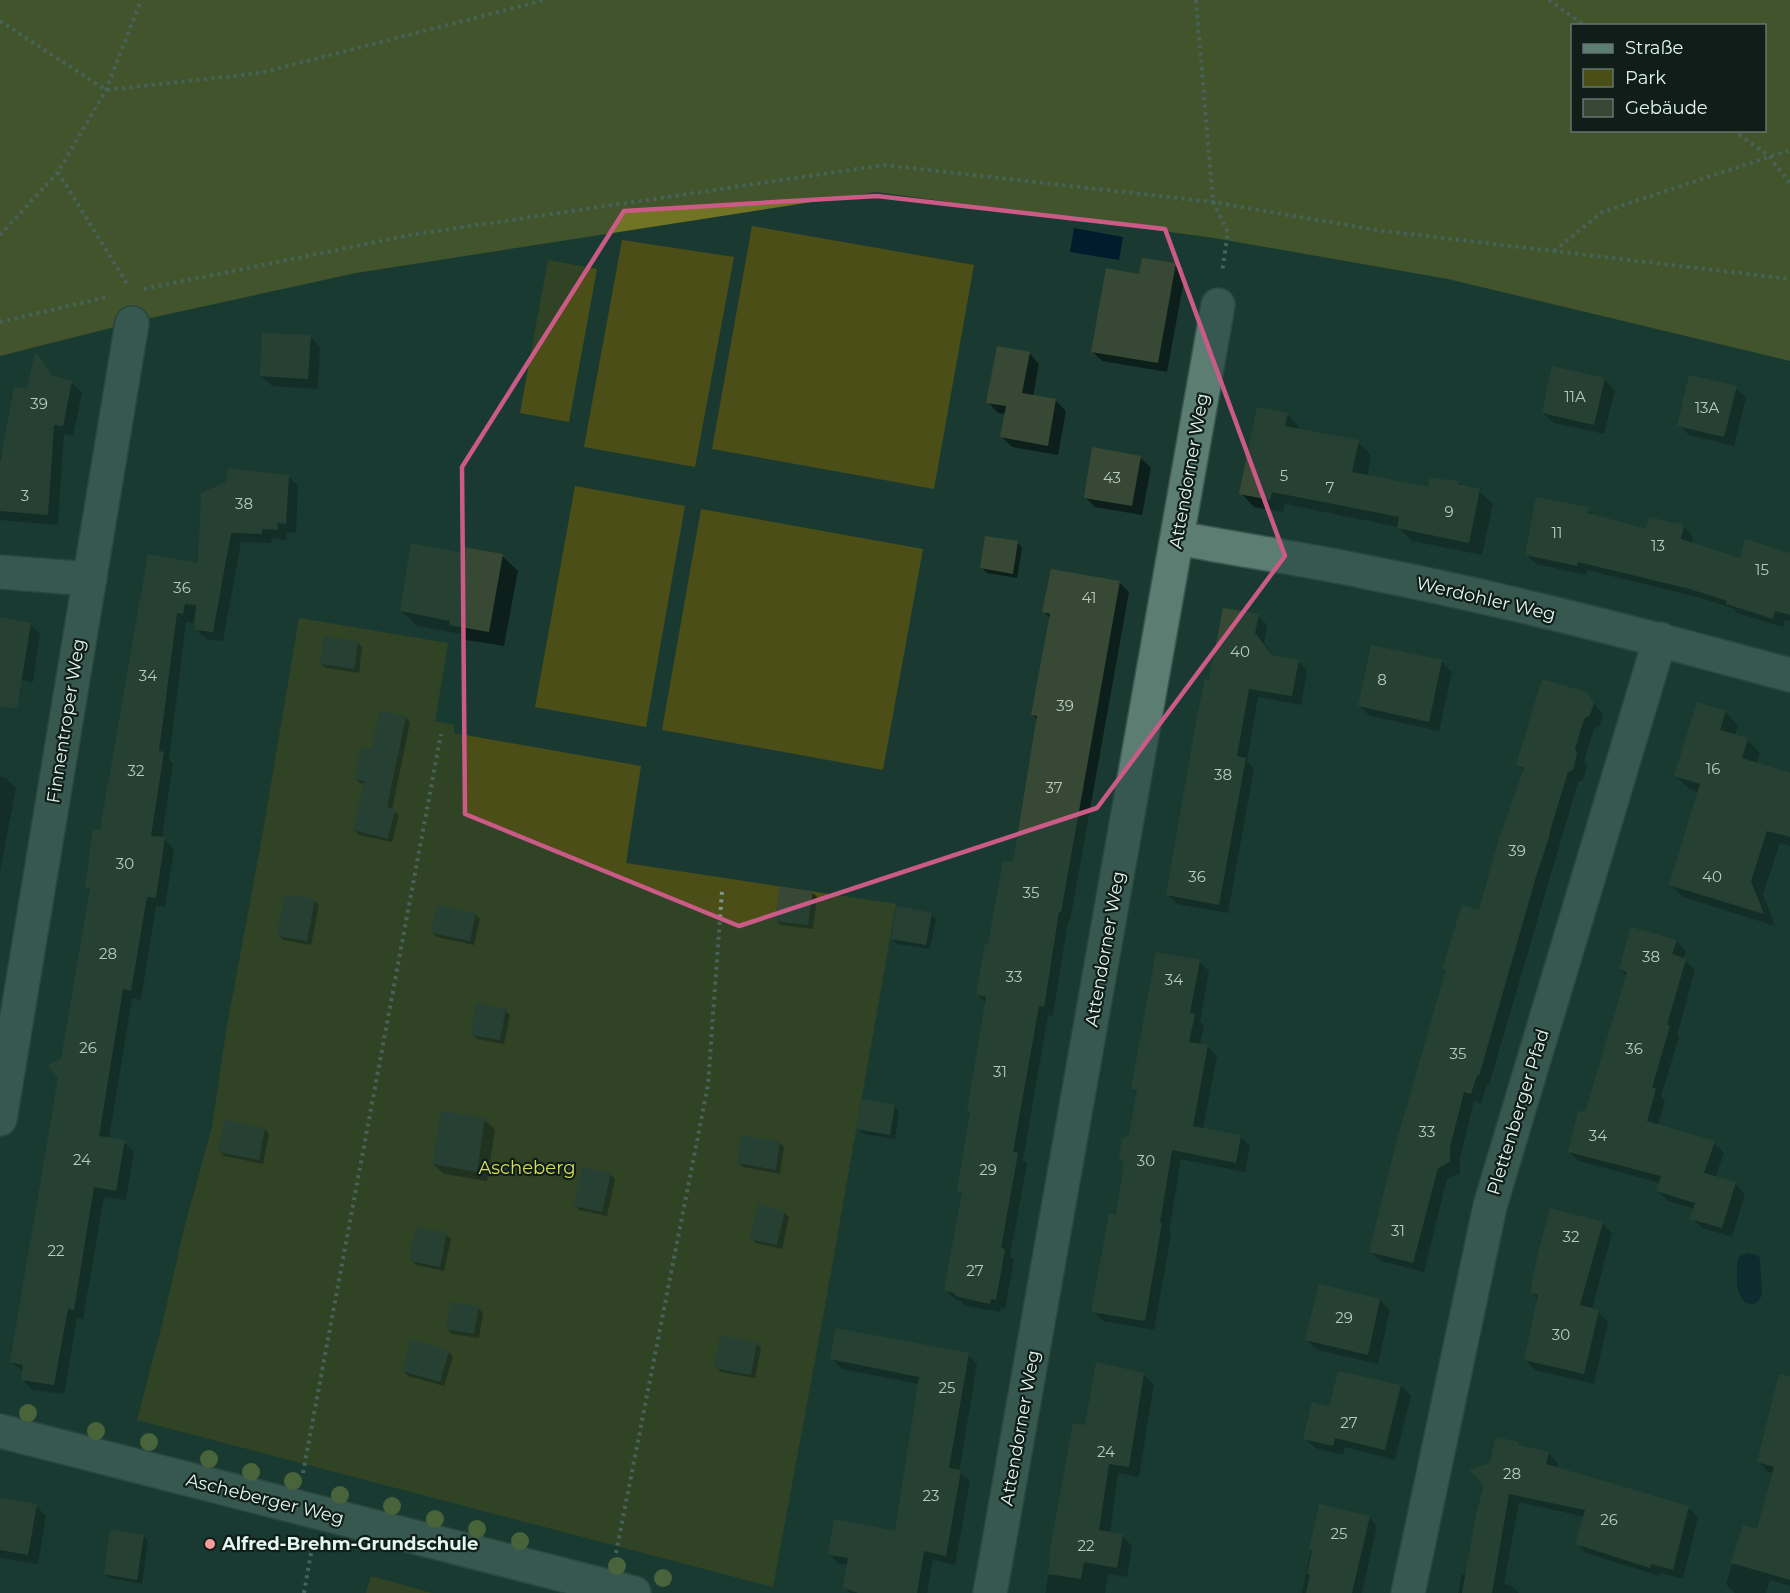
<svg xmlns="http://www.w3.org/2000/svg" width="1790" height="1593" viewBox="0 0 1790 1593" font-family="Montserrat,sans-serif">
<rect width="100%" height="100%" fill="#1a3a31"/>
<path fill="#4c4e17" d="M752 226 974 265 934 489 712 449Z
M622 240 734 257 695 467 584 447Z
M548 260 597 269 569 422 520 413Z
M575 486 685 506 646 727 535 707Z
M701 509 923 549 883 770 662 730Z
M299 618 448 643 435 721 454 725V733L641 766 626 863 896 904 825 1306 773 1587 137 1420 162 1325 185 1225 212 1127 226 1032 261 843Z
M371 1576 432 1593H366Z"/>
<path fill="#717325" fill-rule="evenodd" d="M0 0H1790V361L1448 279 1214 238 876 192 356 273 146 319 0 356ZM1572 26H1764V130H1572Z"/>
<path fill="#001c2d" d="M1074 228 1123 237 1119 260 1070 252Z
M1748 1253 1757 1255 1760 1258 1762 1295C1759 1301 1757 1304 1751 1304 1734 1303 1736 1271 1738 1259L1740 1256Z"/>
<path fill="#0007" d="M1175 265 1185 275 1167 372 1102 361 1092 351 1141 276Z
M310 336 320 347 318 389 272 386 261 376Z
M1029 353 1039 364 1033 397 1056 401 1066 411 1058 455 1012 447 1002 437 1006 414 998 413 988 402Z
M36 355 55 378 71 382 82 392 73 436 64 434 58 525 0 520V457H3L28 390Z
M1604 380 1615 390 1604 434 1554 423 1543 413Z
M1736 388 1746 398 1734 446 1689 435 1679 425Z
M1287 414 1300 428V430L1358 442 1371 455 1367 477 1429 488 1459 482 1463 487 1479 491 1493 504 1482 555 1412 541 1398 527 1285 504 1283 512 1254 507 1241 493Z
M1141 458 1151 468 1142 515 1095 507 1085 497Z
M288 476 298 486 296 533 287 532V540L272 538 271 543 241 542 223 641 206 639 196 629 197 612H195L193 623 186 622 169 759 173 763 162 838 164 839 174 849 165 907 156 906 141 1000 132 998 109 1139 124 1142 134 1152 126 1200 104 1197 83 1319 77 1318 64 1394 32 1390 23 1380 24 1372 11 1362 91 892 86 888 101 831 149 555 199 564Z
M1588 510 1594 516 1647 531 1684 527 1693 537 1691 544 1741 560 1790 555V621L1785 620 1783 627 1737 613 1732 608 1701 598 1587 570 1586 575 1536 564 1526 554Z
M1018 543 1022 548 1017 578 987 573 982 568Z
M502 556 518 571 504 646 466 640 461 634 417 626 401 611Z
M1119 582 1129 592 1070 921H1068L1053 1016 1048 1015 1023 1160 1027 1164 1010 1256 1014 1260 1005 1309 1001 1308 1000 1312 966 1306 961 1301 956 1300 946 1291 963 1194 959 1190 971 1114 968 1111 987 1004 978 995 990 946 1014 864 1038 720 1032 714 1051 619 1044 612Z
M1258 616 1267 625 1264 643 1274 657 1298 661 1307 671 1301 705 1258 697 1247 761 1254 769 1228 913 1177 904 1168 894 1210 682Z
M0 619 30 624 40 634 33 682 12 678 0 690Z
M358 643 362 647 359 673 326 668 321 664Z
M1442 662 1452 672 1439 731 1370 716 1359 706Z
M1585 693 1603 714 1600 725 1594 729 1584 761 1587 766 1583 780 1578 782 1489 1085 1487 1084 1481 1103 1474 1101 1460 1158V1173L1447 1179 1424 1272 1381 1261 1370 1251 1447 972 1444 969 1480 912 1524 771 1518 765Z
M1725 712 1738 725 1735 736 1747 740 1760 753 1756 764 1790 775V846L1780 843 1763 894 1775 926 1683 897 1671 885 1699 792 1689 789 1676 776Z
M405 717 410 722 392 810 399 815 392 842 359 835 354 830 365 784 360 783 356 779 372 751Z
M0 777 6 778 16 788 0 872Z
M812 892 817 897 813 929 781 925 776 920Z
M314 901 319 905 311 945 283 940 278 935Z
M475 914 480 919 474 945 437 937 432 932Z
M931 914 936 919 930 949 897 944 892 939Z
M1676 941 1686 951 1683 959 1695 970 1677 1035 1679 1037 1661 1096 1665 1100 1658 1126 1714 1143 1724 1153 1715 1178 1735 1184 1745 1194 1732 1237 1702 1228 1692 1218 1695 1209 1668 1201 1658 1191 1660 1183 1579 1161 1569 1152 1586 1114 1627 976 1620 969Z
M1199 962 1209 971 1200 1022 1204 1025 1200 1045 1207 1046 1217 1056 1203 1129 1240 1136 1250 1146 1245 1172 1181 1159 1169 1232 1171 1235 1154 1330 1103 1321 1093 1311 1117 1217 1138 1093 1133 1088Z
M505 1010 510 1015 504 1044 477 1039 472 1034Z
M894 1106 899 1111 895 1139 863 1134 858 1129Z
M485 1120 495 1130 487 1181 444 1174 433 1164Z
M265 1129 269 1134 263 1164 224 1156 219 1151Z
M780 1143 784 1147 780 1174 743 1167 738 1162Z
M583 1169 611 1175 615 1179 607 1216 579 1210 575 1205Z
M784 1213 789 1217 782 1249 756 1243 751 1238Z
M1602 1223 1612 1233 1592 1310 1598 1312 1608 1322 1594 1384 1535 1370 1525 1360 1539 1300 1532 1293Z
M446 1234 451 1239 444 1271 416 1265 411 1260Z
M1380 1300 1390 1310 1378 1364 1317 1350 1307 1340Z
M478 1308 483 1313 479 1338 452 1334 447 1329Z
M756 1343 761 1348 755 1378 721 1372 716 1367Z
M449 1352 453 1357 444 1386 408 1376 404 1371Z
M968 1355 977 1364 959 1472 970 1481 955 1565 933 1560 927 1593H850L844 1587 848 1565 839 1564 829 1554 897 1533 919 1384 841 1369 832 1359Z
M1143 1374 1154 1384 1139 1477 1118 1473 1110 1534 1122 1536 1132 1546 1127 1577 1108 1574 1105 1593H1045L1052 1556Z
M1401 1386 1411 1396 1395 1460 1345 1447 1343 1455 1315 1448 1304 1438 1330 1409Z
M1790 1392V1586L1770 1580 1766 1593H1735L1726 1584 1744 1526 1759 1531 1774 1473 1768 1472 1759 1462Z
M1518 1444 1521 1447 1548 1453 1558 1463 1556 1469 1688 1508 1698 1517 1683 1579 1661 1573 1660 1576 1586 1553 1577 1543 1585 1517 1519 1502 1504 1584 1511 1585 1519 1593H1458L1462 1574 1467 1575 1491 1464Z
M0 1499 36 1506 46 1516 38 1564 0 1558Z
M1320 1506 1369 1517 1377 1526 1362 1593H1302Z
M144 1536 148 1541 142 1584 110 1578 106 1574Z"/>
<path fill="#374935" d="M1142 258 1176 263 1158 363 1091 352 1106 268 1139 274Z
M262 333 311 335 308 379 260 376Z
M997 346 1030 352 1022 393 1056 399 1048 446 1000 437 1006 406 986 403Z
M35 352 53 376 72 381 63 426 54 425 48 515 0 511V463L14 387 27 389Z
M1552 366 1605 378 1594 425 1542 413Z
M1689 375 1737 386 1724 437 1677 426Z
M1257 407 1288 413 1285 426 1359 440 1352 472 1428 487 1430 478 1459 481 1458 484 1480 489 1469 543 1397 528 1399 517 1272 492 1270 500 1239 494Z
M1092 447 1141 456 1132 506 1084 498Z
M228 468 289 475 286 524 277 523 278 530 262 529V534L231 533 213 632 195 630 196 603 195 605 185 604 183 614 177 613 159 751 164 752 151 836 165 837 156 898 147 897 131 991 123 989 99 1136 125 1140 116 1191 94 1187 74 1310 68 1309 54 1385 21 1380 23 1365 10 1362 58 1078 48 1065 61 1059 90 889H85L93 829 100 830 148 554 198 563 201 493 226 482Z
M1536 497 1586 507 1589 509 1588 513 1646 529 1649 517 1684 525 1681 539 1740 558 1745 539 1790 553V615L1775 611 1773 619 1726 604 1727 601 1690 589 1578 562 1577 566 1525 555Z
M985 536 1018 541 1013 574 980 568Z
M411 543 462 553 463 547 503 554 489 632 449 625 450 621 400 611Z
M1051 569 1120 581 1061 912H1059L1044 1007 1039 1006 1013 1152 1018 1153 1001 1248 1005 1249 996 1300 991 1299 990 1304 955 1296V1293L944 1291 962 1192 957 1191 970 1112 967 1111 986 997 976 995 985 944H988L1003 861 1013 862 1037 716 1031 715 1050 614 1042 612Z
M1223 608 1259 614 1255 633 1272 655 1299 660 1292 696 1249 689 1237 756 1246 758 1219 905 1166 895 1197 717 1205 679 1209 680Z
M0 617 31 623 17 708 0 707Z
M324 636 358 641 354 669 320 664Z
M1371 645 1442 660 1429 722 1358 706Z
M1542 679 1586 692 1594 703 1590 715 1584 719 1575 749 1577 754 1573 770 1568 772 1549 834H1550L1535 880 1479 1076 1477 1075 1471 1094 1464 1092 1450 1147V1162L1438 1168 1413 1263 1369 1252 1395 1147 1446 970 1442 969 1462 905 1479 910 1498 842 1524 768 1516 765Z
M1697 702 1726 711 1720 730 1748 738 1742 758 1790 773V837L1767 831 1751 881 1764 914 1669 885 1700 784 1674 776Z
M380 710 406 716 387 807 395 809 388 839 353 830 364 781 354 779 361 747 371 749Z
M779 887 813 891 808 925 775 921Z
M284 894 315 899 307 941 277 936Z
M437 905 476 913 470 941 431 933Z
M897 906 932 913 926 945 891 939Z
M1631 927 1677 940 1672 954 1686 959 1667 1025 1670 1026 1652 1087 1656 1089 1647 1121 1715 1141 1704 1173 1736 1182 1722 1228 1690 1219 1695 1203 1656 1191 1661 1176 1568 1152 1578 1111 1585 1112 1627 972 1619 969Z
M1156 952 1200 960 1190 1013 1195 1014 1189 1042 1208 1045 1193 1126 1241 1135 1236 1163 1172 1150 1160 1223H1162L1145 1321 1091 1312 1109 1214 1116 1215 1124 1163 1119 1156 1122 1139 1129 1135 1137 1090 1131 1089Z
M476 1003 506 1009 500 1040 470 1035Z
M862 1099 895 1105 890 1135 856 1129Z
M441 1111 485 1118 477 1172 432 1164Z
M224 1120 265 1128 259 1160 218 1152Z
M741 1135 780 1141 776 1170 737 1163Z
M582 1167 611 1173 602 1212 573 1206Z
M758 1204 785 1211 777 1245 749 1239Z
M1550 1208 1603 1222 1580 1305 1599 1310 1584 1374 1524 1360 1538 1295 1530 1293 1538 1253Z
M416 1227 447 1233 440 1267 409 1261Z
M1319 1284 1380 1299 1368 1355 1305 1340Z
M450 1302 479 1306 474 1334 446 1329Z
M836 1328 969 1353 949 1468 961 1470 946 1556 924 1551 917 1593H858L843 1588 848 1558 828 1555 834 1519 895 1531 919 1377 830 1359Z
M720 1335 757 1342 751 1375 714 1368Z
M411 1339 449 1351 440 1382 402 1371Z
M1096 1362 1144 1373 1129 1467 1109 1464 1099 1530 1123 1534 1117 1568 1084 1562 1081 1579 1048 1574 1051 1557 1049 1556 1073 1423 1085 1425Z
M1338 1371 1401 1385 1385 1450 1335 1438 1333 1446 1303 1439 1312 1402 1329 1407Z
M1779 1374 1790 1376V1580L1731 1563 1743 1525 1757 1529 1774 1467 1757 1462Z
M1497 1437 1519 1442 1518 1445 1549 1452 1546 1464 1689 1506 1673 1570 1651 1564 1650 1568 1575 1544 1585 1510 1509 1494 1492 1593H1462L1476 1515 1484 1485 1469 1470 1490 1463 1495 1439 1496 1440Z
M0 1498 37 1504 28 1555 0 1550Z
M1319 1504 1370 1516 1352 1593H1306L1310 1575 1307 1574 1312 1551 1309 1550Z
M110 1529 144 1535 137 1580 104 1574Z"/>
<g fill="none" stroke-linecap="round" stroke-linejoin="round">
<g stroke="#3c5850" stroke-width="36">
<path id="minor" d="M1178 538C1240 550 1303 559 1366 572 1509 600 1650 637 1790 675
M0 572 90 579
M0 1119 132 323
M0 1431 634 1593
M990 1593 1218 305
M1408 1593 1490 1206 1660 639"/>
</g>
<path stroke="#7c958d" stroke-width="4" stroke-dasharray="3 4.5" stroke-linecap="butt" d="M1196 0 1213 202 1228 232 1222 272
M1549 0 1585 26
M0 21 106 90 260 73 545 0
M1733 130 1769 156 1790 183
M58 172 129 287
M0 235 58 172 106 90 141 0
M1554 251 1602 212 1790 150
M144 289 416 234 884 165 1213 202 1376 230 1790 279
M0 322 107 297
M303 1473 441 734
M616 1553 708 1085 722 891
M304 1593 312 1547"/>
<use href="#minor" stroke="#5c7d72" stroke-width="33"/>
</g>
<g fill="#849446">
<circle cx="28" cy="1413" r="9"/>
<circle cx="96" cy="1431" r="9"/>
<circle cx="149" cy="1442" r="9"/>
<circle cx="209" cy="1459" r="9"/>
<circle cx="251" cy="1472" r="9"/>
<circle cx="293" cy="1481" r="9"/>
<circle cx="340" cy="1495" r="9"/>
<circle cx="392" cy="1506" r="9"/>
<circle cx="435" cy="1519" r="9"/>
<circle cx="477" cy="1529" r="9"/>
<circle cx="520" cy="1541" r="9"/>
<circle cx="617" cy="1566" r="9"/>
<circle cx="663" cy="1578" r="9"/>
</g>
<path d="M0 0H1790V1593H0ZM877 196 1165 229 1285 556 1097 808 739 926 465 814 462 467 624 211Z" fill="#1a3a31" fill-opacity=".55" fill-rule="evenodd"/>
<path fill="none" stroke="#cc5a87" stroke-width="4.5" stroke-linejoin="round" d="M877 196 1165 229 1285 556 1097 808 739 926 465 814 462 467 624 211Z"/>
<circle fill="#f59b9d" stroke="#101e1a" stroke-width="2" cx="210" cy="1544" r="6"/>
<g text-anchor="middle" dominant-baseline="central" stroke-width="4.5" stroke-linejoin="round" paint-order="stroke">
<g font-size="15" fill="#b8cac0">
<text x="1575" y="396">11A</text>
<text x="39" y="403">39</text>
<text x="1707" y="407">13A</text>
<text x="1284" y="475">5</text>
<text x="1112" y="477">43</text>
<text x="1330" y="487">7</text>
<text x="25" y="495">3</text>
<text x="244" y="503">38</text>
<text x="1449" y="511">9</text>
<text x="1557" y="532">11</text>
<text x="1658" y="545">13</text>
<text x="1762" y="569">15</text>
<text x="182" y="587">36</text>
<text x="1089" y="597">41</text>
<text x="1240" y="651">40</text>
<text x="148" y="675">34</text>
<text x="1382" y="679">8</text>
<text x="1065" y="705">39</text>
<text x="1713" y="768">16</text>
<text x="136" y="770">32</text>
<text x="1223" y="774">38</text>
<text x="1054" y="787">37</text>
<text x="1517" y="850">39</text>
<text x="125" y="863">30</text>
<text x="1197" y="876">36</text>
<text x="1712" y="876">40</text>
<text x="1031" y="892">35</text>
<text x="108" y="953">28</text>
<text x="1651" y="956">38</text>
<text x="1014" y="976">33</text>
<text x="1174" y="979">34</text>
<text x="88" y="1047">26</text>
<text x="1634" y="1048">36</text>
<text x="1458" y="1053">35</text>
<text x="1000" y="1071">31</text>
<text x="1427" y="1131">33</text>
<text x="1598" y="1135">34</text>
<text x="82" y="1159">24</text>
<text x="1146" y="1160">30</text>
<text x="988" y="1169">29</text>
<text x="1398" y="1230">31</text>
<text x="1571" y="1236">32</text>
<text x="56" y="1250">22</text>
<text x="975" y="1270">27</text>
<text x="1344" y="1317">29</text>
<text x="1561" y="1334">30</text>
<text x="947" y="1387">25</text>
<text x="1349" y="1422">27</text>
<text x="1106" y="1451">24</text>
<text x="1512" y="1473">28</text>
<text x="931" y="1495">23</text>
<text x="1609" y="1519">26</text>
<text x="1339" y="1533">25</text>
<text x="1086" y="1545">22</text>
</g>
<g font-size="18" fill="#e3f5ee" stroke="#101e1a">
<text transform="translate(1189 471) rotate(-80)">Attendorner Weg</text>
<text transform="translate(1486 599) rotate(13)">Werdohler Weg</text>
<text transform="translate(66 721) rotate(-81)">Finnentroper Weg</text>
<text transform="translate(1105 949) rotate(-80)">Attendorner Weg</text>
<text transform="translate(1518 1112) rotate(-73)">Plettenberger Pfad</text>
<text transform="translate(1020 1428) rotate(-80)">Attendorner Weg</text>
<text transform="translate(265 1499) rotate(14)">Ascheberger Weg</text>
</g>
<g font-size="18" fill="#dade58" stroke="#101e1a">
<text x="527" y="1168">Ascheberg</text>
</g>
<g font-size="18" font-weight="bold" fill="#e3f5ee" stroke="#101e1a" text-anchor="start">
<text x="222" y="1544">Alfred-Brehm-Grundschule</text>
</g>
</g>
<rect x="1571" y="24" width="195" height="108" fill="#101e1a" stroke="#64746f" stroke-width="1.5"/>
<rect x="1583" y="44" width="30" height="9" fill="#5c7d72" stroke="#64746f" stroke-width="1.5"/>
<text x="1625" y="54" font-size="18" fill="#e3f5ee">Straße</text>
<rect x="1583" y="69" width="30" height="18" fill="#4c4e17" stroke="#64746f" stroke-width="1.5"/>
<text x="1625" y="84" font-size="18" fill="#e3f5ee">Park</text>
<rect x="1583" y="99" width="30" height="18" fill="#374935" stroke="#64746f" stroke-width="1.5"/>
<text x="1625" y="114" font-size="18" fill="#e3f5ee">Gebäude</text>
</svg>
